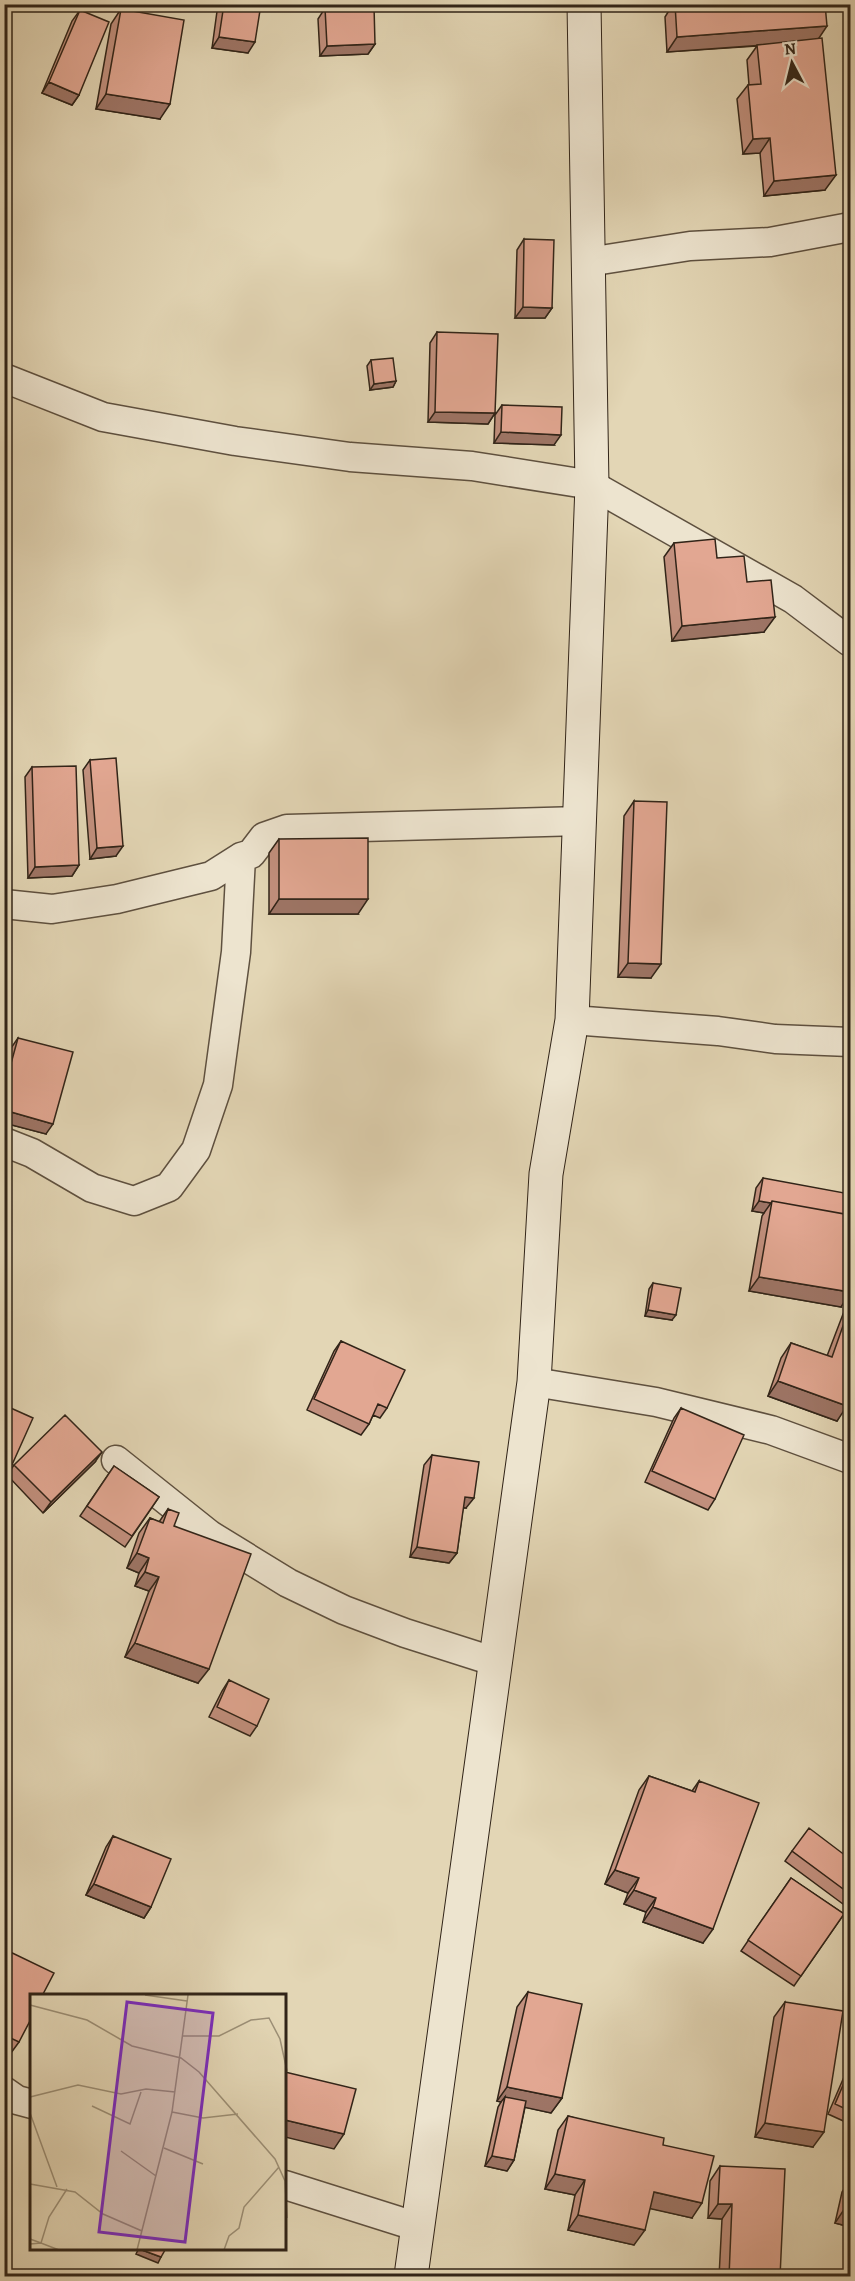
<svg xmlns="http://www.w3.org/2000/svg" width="855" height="2281" viewBox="0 0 855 2281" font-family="Alegreya,serif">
<rect width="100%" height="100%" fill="#e3d6b5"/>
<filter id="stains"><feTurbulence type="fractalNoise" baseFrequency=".00333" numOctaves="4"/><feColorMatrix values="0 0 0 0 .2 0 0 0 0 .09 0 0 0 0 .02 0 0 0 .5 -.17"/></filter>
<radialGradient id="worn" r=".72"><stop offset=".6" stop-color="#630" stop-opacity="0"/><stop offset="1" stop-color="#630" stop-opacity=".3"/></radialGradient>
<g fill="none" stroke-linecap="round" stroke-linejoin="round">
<g stroke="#5e503f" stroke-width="31">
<path id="minor" d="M588 262 690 246 770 242 850 227
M4 378 103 417 235 441 350 457 472 466 592 485 793 599 850 642
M4 904 52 909 117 899 211 876 241 857 251 854 264 837 287 829 581 821
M572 1020 718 1031 775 1039 850 1042
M4 1142 32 1153 92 1188 134 1201 169 1187 196 1150 218 1085 236 952 241 857
M534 1382 656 1402 771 1430 850 1459
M116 1460 210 1535 288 1583 344 1610 405 1633 496 1662
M4 2091 17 2100 32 2104
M285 2185 418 2227"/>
</g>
<g stroke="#312418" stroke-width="35">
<path id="secondary" d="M411 2276 534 1382 546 1174 572 1020 592 485 584 4"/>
</g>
<use href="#minor" stroke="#ede4cf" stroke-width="28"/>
<use href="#secondary" stroke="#ede4cf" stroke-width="33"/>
</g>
<path fill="#c2907e" stroke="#312418" stroke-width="1.5" d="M218 4H261L248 53 212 48Z
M667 4H825L818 39 825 190 764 196 760 153 743 154 737 99 748 85H749L747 60 757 46 667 52 665 17 670 9H667Z
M325 8 375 44 368 54 320 56 318 19Z
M121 9 160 119 96 109 111 24Z
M80 10 79 95 72 105 42 93 72 21Z
M524 239 552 308 545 318H515L517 250Z
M437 332 495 413 488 424 428 422 430 343Z
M371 360 396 381 393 387 370 390 367 366Z
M502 405 554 445 494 443 495 415Z
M674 543 717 558 747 582 764 632 672 641 664 557Z
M90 760 116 856 90 859 83 770Z
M32 767 79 865 72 876 28 878 25 777Z
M634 801 651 978 618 977 624 816Z
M279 839 358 914H269V853Z
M18 1038 46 1134 4 1123V1073L11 1048Z
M763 1178 841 1307 749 1291 762 1216 764 1213 752 1211 756 1188Z
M653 1283 672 1320 645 1316 649 1289Z
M850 1297V1397L837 1421 768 1396 781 1358 791 1343 827 1356 848 1301Z
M341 1341 387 1408 380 1418 373 1415 369 1424 361 1435 307 1410 334 1351Z
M4 1405 11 1467 4 1476Z
M681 1408 715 1499 708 1510 645 1482 674 1418Z
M432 1455 466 1508H463L457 1553 449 1563 410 1557 424 1465Z
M95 1462 43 1513 7 1475 14 1465Z
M114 1466 159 1497 125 1547 80 1516Z
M168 1509 174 1526 198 1683 125 1657 149 1591 135 1586 139 1573 127 1568 139 1533 150 1518 159 1522Z
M229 1680 257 1726 250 1736 209 1717 222 1691Z
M649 1776 692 1791 699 1781 703 1943 643 1922 646 1912 624 1904 628 1893 605 1884 639 1790Z
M113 1836 151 1907 144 1918 86 1895 106 1847Z
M792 1851 850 1859V1902L847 1907 785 1861Z
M791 1878 844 1914 794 1986 741 1951Z
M4 1949 19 2042 8 2057 4 2055Z
M528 1992 562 2098 551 2113 525 2107 514 2160 507 2171 485 2166 498 2107 501 2102 497 2101 517 2007Z
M785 2002 813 2147 755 2137 774 2017Z
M850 2063V2124L828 2114Z
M568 2116 663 2145 692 2218 650 2208 634 2245 568 2230 575 2195 545 2189 558 2130Z
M720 2166 780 2277H719L722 2219 708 2218 710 2181Z
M850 2180V2227L835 2223 842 2192Z"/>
<path fill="#9e7566" stroke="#312418" stroke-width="1.5" d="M670 4H674L670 9H667Z
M827 26 817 41 667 52 677 37Z
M219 37 255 42 248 53 212 48Z
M375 44 368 54 320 56 327 46Z
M49 82 79 95 72 105 42 93Z
M106 94 170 104 160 119 96 109Z
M770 138 760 153 743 154 753 139Z
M836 175 825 190 764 196 774 181Z
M523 307 552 308 545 318H515Z
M396 381 393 387 370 390 374 384Z
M435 412 495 413 488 424 428 422Z
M501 432 561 435 554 445 494 443Z
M775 617 764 632 672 641 682 626Z
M123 846 116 856 90 859 97 848Z
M79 865 72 876 28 878 35 867Z
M279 899H368L358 914H269Z
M628 963 661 964 651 978 618 977Z
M4 1110 53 1124 46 1134 4 1123Z
M759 1201 771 1203 764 1213 752 1211Z
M759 1277 850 1292V1293L841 1307 749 1291Z
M648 1310 676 1315 672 1320 645 1316Z
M778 1381 847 1406 837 1421 768 1396Z
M102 1452 95 1462 43 1513 51 1502Z
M465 1497 474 1498 466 1508 458 1507Z
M417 1547 457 1553 449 1563 410 1557Z
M137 1553 149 1558 139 1573 127 1568Z
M145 1572 159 1577 149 1591 135 1586Z
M135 1643 209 1669 198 1683 125 1657Z
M615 1870 639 1878 628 1893 605 1884Z
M94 1884 151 1907 144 1918 86 1895Z
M634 1890 656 1898 646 1912 624 1904Z
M653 1907 713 1929 703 1943 643 1922Z
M507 2087 562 2098 551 2113 504 2103 505 2097 501 2102 497 2101Z
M285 2120 344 2134 334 2149 285 2137Z
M765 2123 824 2132 813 2147 755 2137Z
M492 2156 514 2160 507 2171 485 2166Z
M555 2174 585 2180 575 2195 545 2189Z
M654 2192 702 2203 692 2218 643 2207Z
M718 2204H732L722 2219 708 2218Z
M845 2208 850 2210V2227L835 2223Z
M578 2215 645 2230 634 2245 568 2230Z
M138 2250H142L161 2257 158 2263 136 2254Z"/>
<path fill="#e2a792" stroke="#312418" stroke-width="1.5" d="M224 4H261L255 42 219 37Z
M675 4H825L827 26 677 37Z
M374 6 375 44 327 46 325 8Z
M121 9 184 20 170 104 106 94Z
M80 10 109 22 79 95 49 82Z
M822 38 836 175 774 181 770 138 753 139 748 85 761 84 757 45Z
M524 239 554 240 552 308 523 307Z
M437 332 498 334 495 413 435 412Z
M393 358 396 381 374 384 371 360Z
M502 405 562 407 561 435 501 432Z
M715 539 717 558 744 556 747 582 771 580 775 617 682 626 674 543Z
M116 758 123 846 97 848 90 760Z
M76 766 79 865 35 867 32 767Z
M634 801 667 802 661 964 628 963Z
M368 838V899H279V839Z
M18 1038 73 1052 53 1124 4 1110V1089Z
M763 1178 850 1194V1215L772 1201 771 1203 759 1201Z
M772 1201 850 1215V1292L759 1277Z
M653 1283 681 1288 676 1315 648 1310Z
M850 1306V1397L847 1406 778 1381 791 1343 832 1357Z
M341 1341 405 1370 387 1408 378 1404 369 1424 314 1399Z
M4 1405 33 1418 11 1467 4 1464Z
M681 1408 744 1435 715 1499 652 1471Z
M65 1415 102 1452 51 1502 14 1465Z
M432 1455 479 1462 474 1498 465 1497 457 1553 417 1547Z
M114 1466 159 1497 132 1536 87 1506Z
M168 1509 179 1513 174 1526 251 1554 209 1669 135 1643 159 1577 145 1572 149 1558 137 1553 150 1518 163 1523Z
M229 1680 269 1699 257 1726 217 1707Z
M649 1776 695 1792 699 1781 759 1803 713 1929 653 1907 656 1898 634 1890 639 1878 615 1870Z
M809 1828 850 1859V1894L792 1851Z
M113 1836 171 1859 151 1907 94 1884Z
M791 1878 844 1914 801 1976 748 1940Z
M4 1949 54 1973 42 1996H32V2017L19 2042 4 2035Z
M528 1992 582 2004 562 2098 507 2087Z
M785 2002 843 2011 824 2132 765 2123Z
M850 2069V2111L835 2104Z
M285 2072 356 2089 344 2134 285 2120Z
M505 2097 526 2101 514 2160 492 2156Z
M568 2116 664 2138 663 2145 714 2156 702 2203 654 2192 645 2230 578 2215 585 2180 555 2174Z
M720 2166 785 2169 780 2277H729L732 2204H718Z
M850 2186V2210L845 2208Z
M142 2250H165L161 2257Z"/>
<g transform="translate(30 1994)">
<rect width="256" height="256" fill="#e3d6b5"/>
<path fill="none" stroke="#9c8f76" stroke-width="1.5" d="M115 1 157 7M0 11 57 26 102 52 151 64 169 78 245 165 255 187 257 224M153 42H189L221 26 239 24 250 45 257 77M0 103 48 91 91 100 116 95 145 98M62 112 100 130 111 98M142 118 173 124 208 120M0 119 27 193M134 154 173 170M91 157 126 182M0 190 45 198 73 220 112 237M0 245 11 249 19 223 37 195M0 250 11 249 29 256M107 256 142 118 158 1M194 256 199 242 209 234 214 213 249 173"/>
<path fill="#7b2cbf" fill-opacity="0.15" stroke="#7b2cbf" stroke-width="3" d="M97 8 183 19 155 248 69 238Z"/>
<rect width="256" height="256" fill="none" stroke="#312418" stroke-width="3"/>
</g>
<rect width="855" height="2281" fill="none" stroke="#e3d6b5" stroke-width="24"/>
<rect x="6" y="6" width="843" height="2269" fill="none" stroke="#312418" stroke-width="3"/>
<rect x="12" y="12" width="831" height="2257" fill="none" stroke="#312418" stroke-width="1.5"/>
<g transform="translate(792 63) rotate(353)" stroke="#ede4cf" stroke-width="4.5" paint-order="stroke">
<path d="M0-4.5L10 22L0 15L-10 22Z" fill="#312418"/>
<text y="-9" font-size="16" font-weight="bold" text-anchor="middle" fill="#312418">N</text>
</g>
<rect width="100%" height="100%" filter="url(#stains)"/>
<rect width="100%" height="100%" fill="url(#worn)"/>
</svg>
